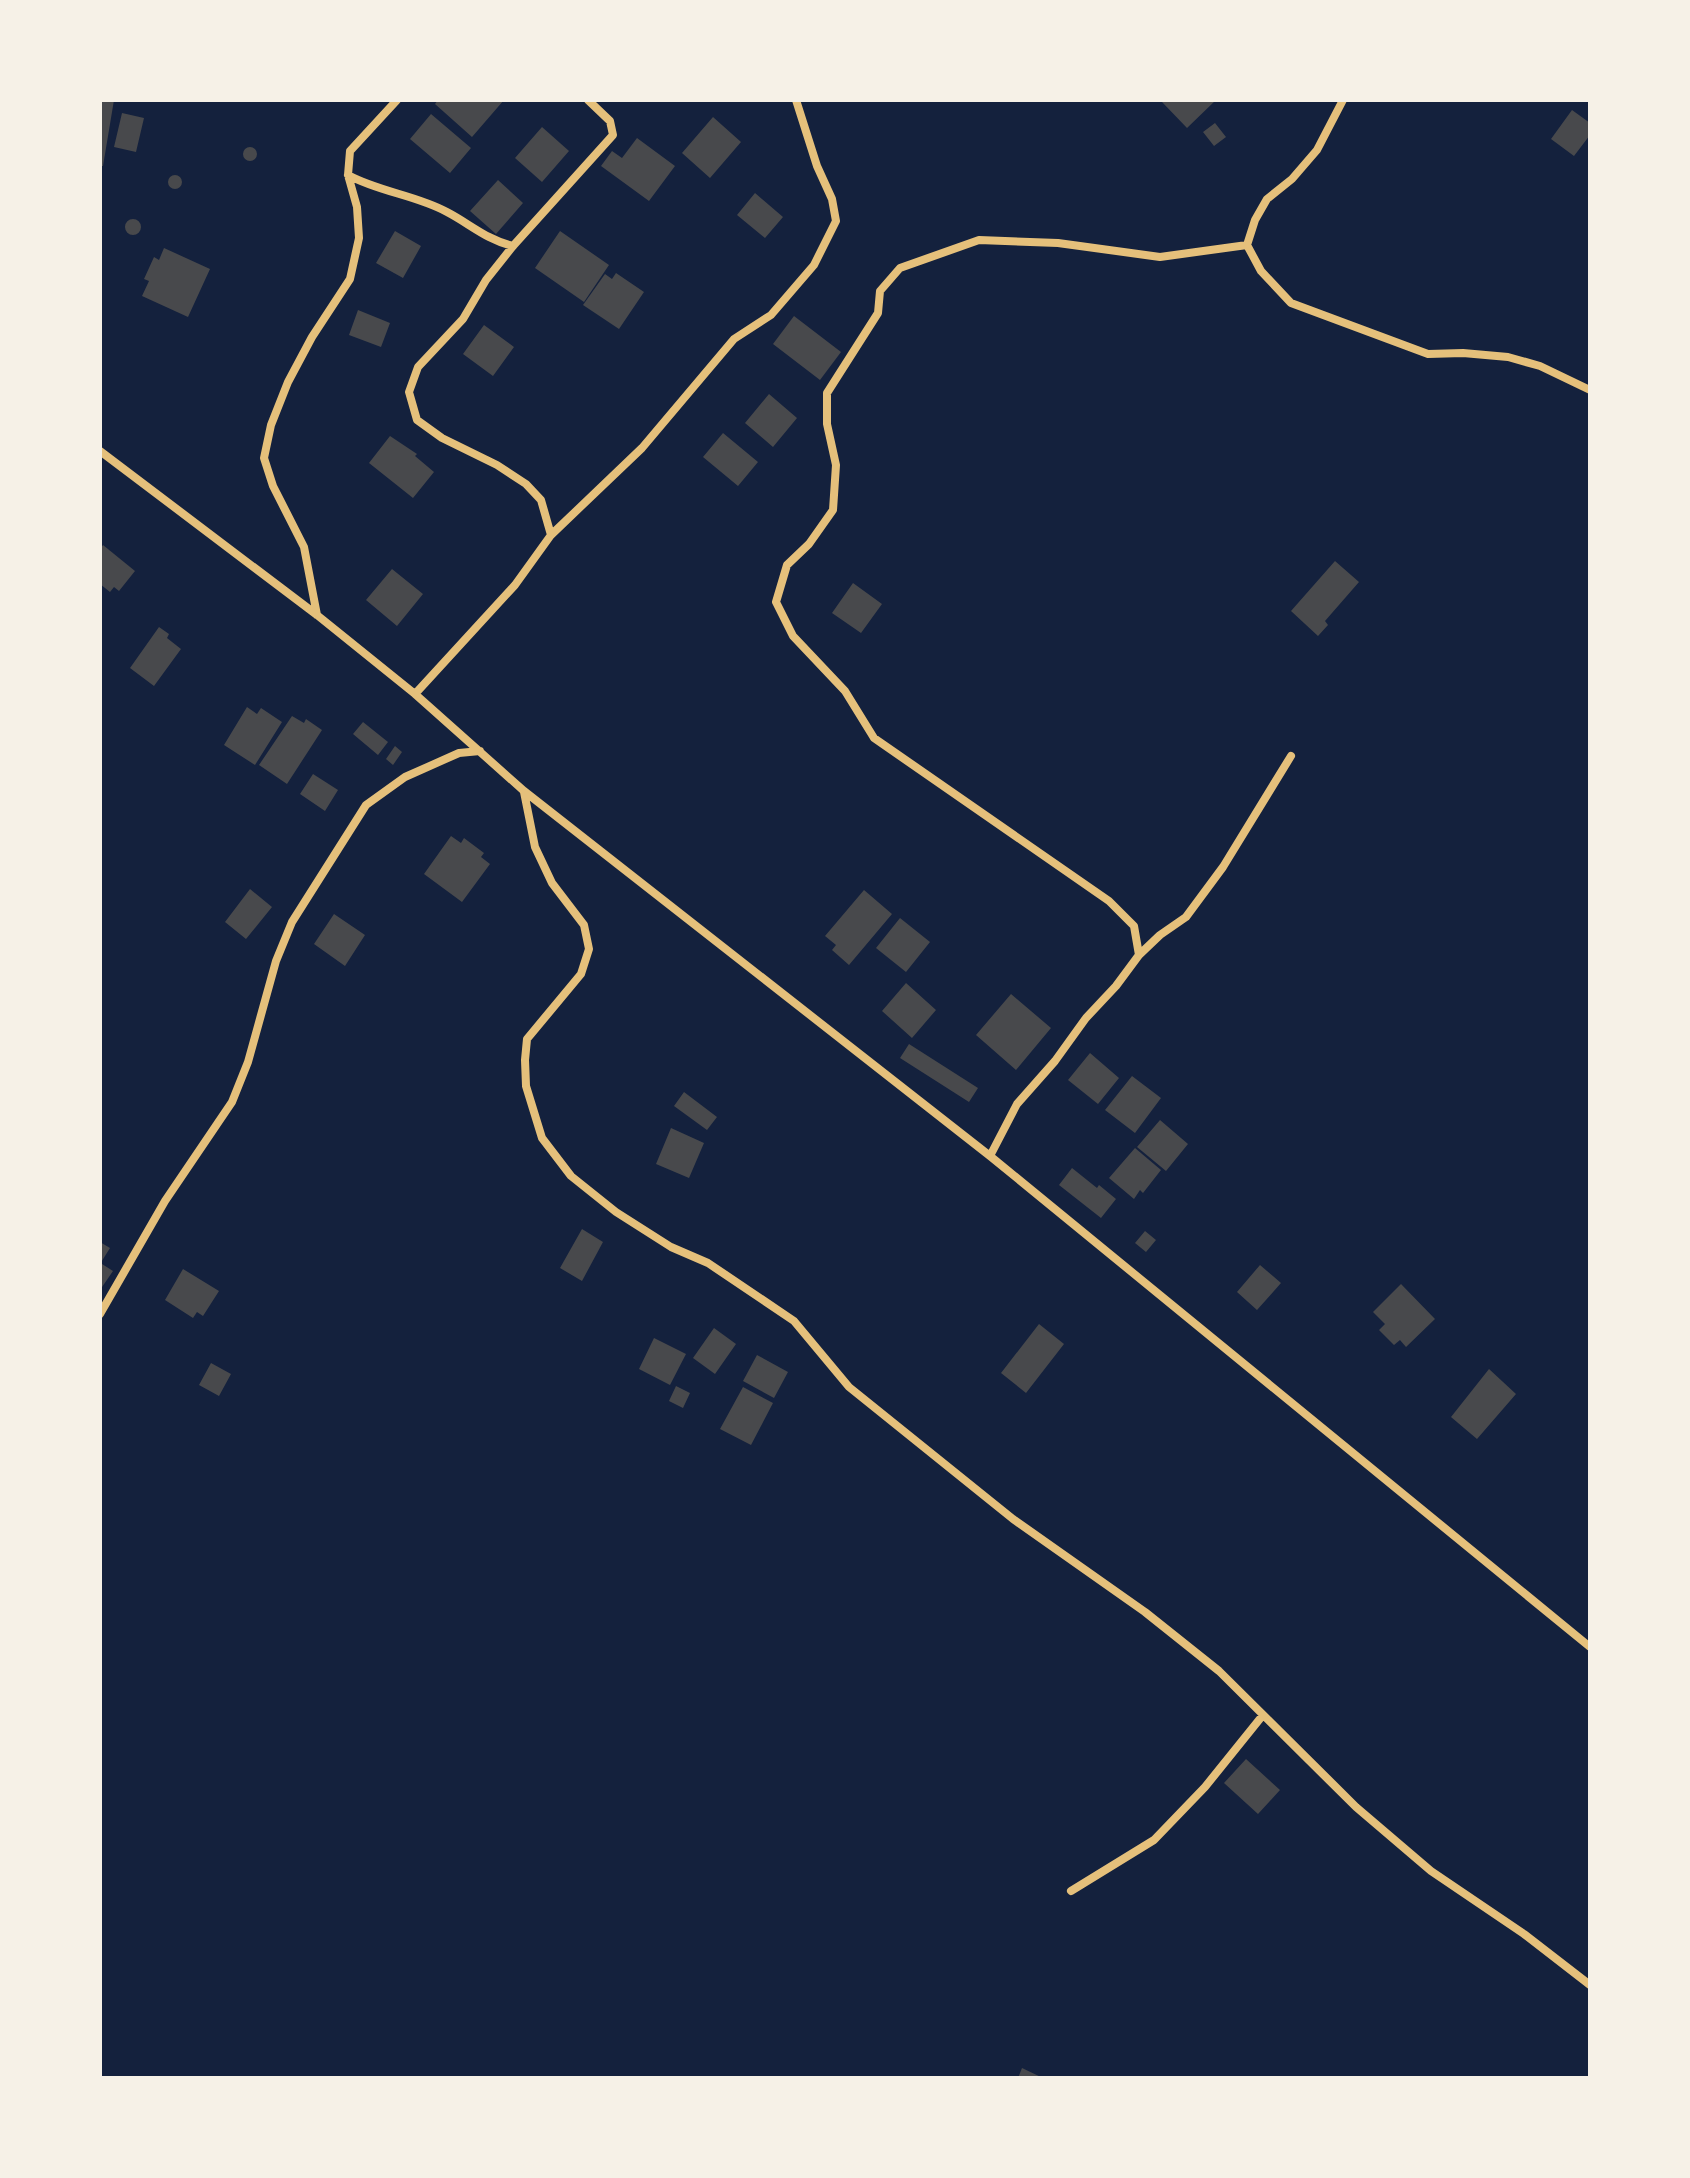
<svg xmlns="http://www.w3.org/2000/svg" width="1690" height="2178" viewBox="0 0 1690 2178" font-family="'Golos Text',sans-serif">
<rect width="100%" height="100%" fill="#14213d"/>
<path fill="#48494c" d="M100 100H114L103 166H100Z
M438 100H504L472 137 435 104Z
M1164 100H1216L1187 128 1162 102Z
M1572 110 1590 123V135L1574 156 1551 139Z
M122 113 144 118 136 152 114 147Z
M431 114 471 148 450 173 410 139Z
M713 117 741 142 710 178 682 153Z
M1215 123 1226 137 1214 146 1203 132Z
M542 127 569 151 542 182 515 158Z
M637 138 675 166 649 201 601 166 612 151 622 158Z
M243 154a7 7 0 1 1 14 0a7 7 0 1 1-14 0Z
M168 182a7 7 0 1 1 14 0a7 7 0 1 1-14 0Z
M498 180 523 203 496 234 470 211Z
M755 193 783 217 765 238 737 215Z
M125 227a8 8 0 1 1 16 0a8 8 0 1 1-16 0Z
M395 231 421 246 403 278 376 263Z
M560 231 609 265 584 302 535 268Z
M164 248 210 269 188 317 142 296 149 281 144 279 154 257 159 260Z
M616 273 644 292 619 329 583 305 605 274 612 279Z
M358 310 390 323 381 347 349 335Z
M794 316 841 352 820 380 773 344Z
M484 325 514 347 493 376 463 354Z
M769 394 797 418 773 447 745 423Z
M723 433 758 462 738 486 703 457Z
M390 436 417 454 415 456 434 472 413 498 369 463Z
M103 545 135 571 119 591 114 587 110 592 100 584V549Z
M1335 561 1359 582 1325 621 1328 625 1318 636 1291 611Z
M392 569 423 594 397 626 366 600Z
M853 583 882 604 861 633 832 613Z
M159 627 169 634 167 638 181 649 154 686 130 668Z
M247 707 257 714 261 708 282 722 255 765 224 745Z
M292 716 304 723 306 719 322 730 287 784 259 765Z
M363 722 388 742 378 755 353 734Z
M395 746 402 752 393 765 386 759Z
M313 774 338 790 325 811 300 794Z
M451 836 461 843 464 838 484 853 481 857 490 864 462 902 424 874Z
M250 889 272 907 246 939 225 922Z
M864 890 892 914 849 965 832 950 836 945 825 936Z
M334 914 365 935 345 966 314 944Z
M900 918 930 942 906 972 876 948Z
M906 983 936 1010 912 1038 882 1011Z
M1011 994 1051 1028 1016 1070 976 1035Z
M909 1044 978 1088 969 1102 900 1058Z
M1090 1053 1119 1078 1098 1104 1068 1080Z
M1132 1076 1161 1098 1135 1133 1105 1110Z
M684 1092 717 1117 707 1130 674 1106Z
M1160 1120 1188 1144 1166 1171 1137 1147Z
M671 1128 704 1143 689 1178 656 1164Z
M1135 1148 1161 1170 1143 1193 1140 1190 1134 1199 1109 1178Z
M1072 1168 1097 1188 1099 1185 1116 1199 1101 1218 1059 1185Z
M582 1229 603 1242 582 1281 560 1268Z
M1145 1231 1156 1240 1146 1252 1135 1243Z
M100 1242 110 1248 100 1264Z
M102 1264 113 1271 100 1290V1267Z
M1260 1265 1281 1283 1257 1310 1237 1292Z
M183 1269 219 1291 203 1316 197 1312 193 1318 165 1300Z
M1401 1284 1435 1319 1406 1347 1400 1340 1394 1345 1379 1330 1385 1324 1373 1312Z
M1039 1324 1064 1344 1026 1393 1001 1373Z
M714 1328 736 1344 715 1374 693 1358Z
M654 1338 686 1354 670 1385 639 1369Z
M757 1355 788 1372 774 1398 743 1381Z
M211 1363 231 1374 219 1396 199 1385Z
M1489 1369 1516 1394 1477 1439 1451 1417Z
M676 1386 690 1393 683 1408 669 1401Z
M743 1387 773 1403 751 1445 720 1429Z
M1246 1759 1280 1790 1258 1814 1224 1783Z
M1022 2068 1043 2078H1018Z"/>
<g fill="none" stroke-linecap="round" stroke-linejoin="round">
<path stroke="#e5c07b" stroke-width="8" d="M1343 100 1317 150 1292 179 1267 199 1255 220 1247 245 1261 271 1291 303 1428 354 1463 353 1508 357 1540 366 1590 390
M348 175C379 192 416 195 447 212 470 224 487 240 513 246
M100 451 317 615 415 694 524 791 990 1156 1590 1647
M551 535 642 448 734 339 771 315 814 265 836 221 832 199 817 166 796 100
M317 615 304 547 273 486 264 458 271 425 288 382 312 337 350 279 359 238 357 207 348 175 350 151 397 100
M415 694 515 585 551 535 541 500 526 484 497 465 442 438 417 420 409 392 418 367 463 319 486 280 513 246 613 135 610 121 588 100
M524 792 535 847 552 883 584 925 589 949 581 974 527 1039 525 1060 526 1086 542 1138 571 1176 616 1212 671 1247 708 1263 794 1321 849 1387 1013 1519 1145 1612 1219 1671 1356 1807 1431 1871 1524 1934 1590 1985
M1139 955 1160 935 1186 917 1223 867 1291 756
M990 1156 1017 1104 1055 1061 1086 1018 1116 986 1139 955 1134 926 1109 901 874 738 845 691 793 636 776 602 787 565 809 544 833 510 836 465 827 424V393L878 313 880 291 900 268 979 240 1058 243 1160 257 1247 245
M100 1314 165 1201 232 1102 248 1062 276 961 292 922 366 805 405 777 459 753 480 751
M1071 1891 1154 1840 1205 1787 1263 1715"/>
</g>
<rect width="1690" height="2178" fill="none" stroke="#f6f1e7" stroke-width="204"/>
</svg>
